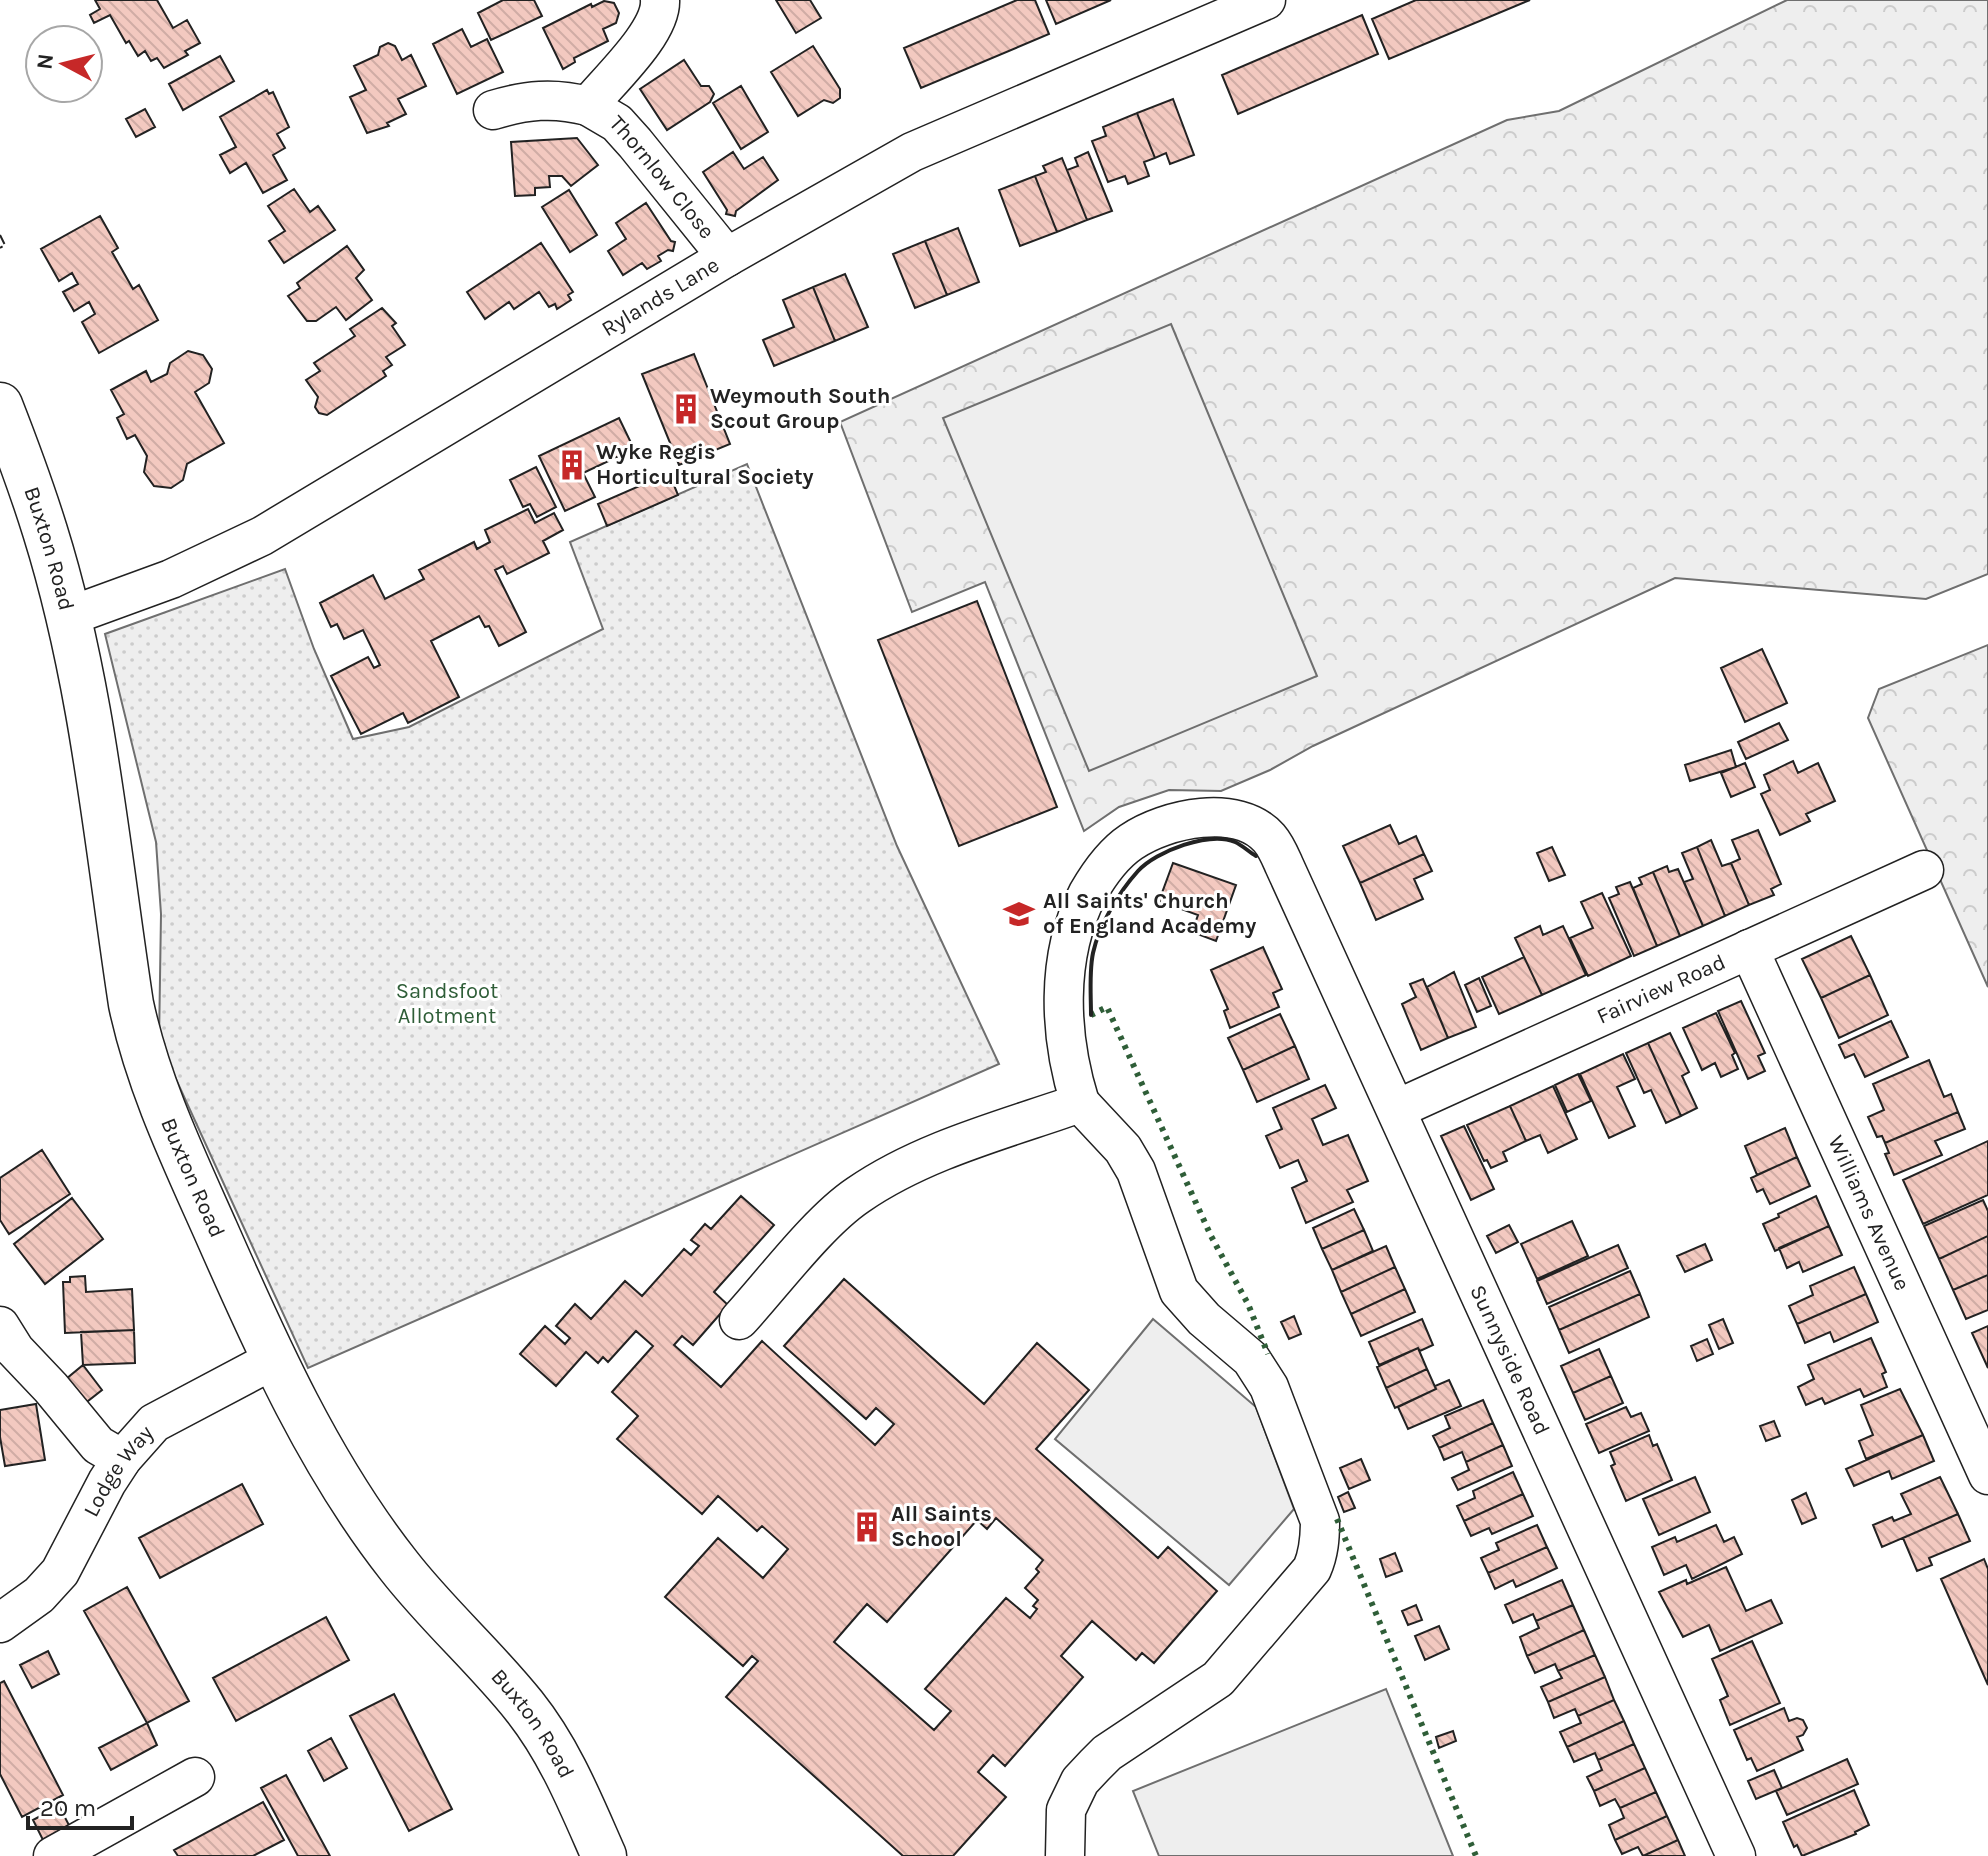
<svg xmlns="http://www.w3.org/2000/svg" width="1988" height="1856" viewBox="0 0 1988 1856" font-family="Karla,sans-serif">
<defs>
<pattern id="grass-dots" width="8" height="8" patternUnits="userSpaceOnUse" patternTransform="scale(2)"><rect width="8" height="8" fill="#eee"/><path d="M2 2h.1M6 6h.1" fill="none" stroke="#ccc" stroke-width="1.8" stroke-linecap="round"/></pattern>
<pattern id="park-crowns" width="20" height="18" patternUnits="userSpaceOnUse" patternTransform="scale(2)"><rect width="20" height="18" fill="#eee"/><path d="M2 6a3 3 0 1 1 6 0M12 15a3 3 0 1 1 6 0" fill="none" stroke="#ccc"/></pattern>
<pattern id="building-back-hatch" width="6" height="6" patternUnits="userSpaceOnUse" patternTransform="scale(2)"><rect width="6" height="6" fill="#f3c9c0"/><path d="M-1 5l2 2M0 0l6 6M5-1l2 2" fill="none" stroke="#d0aca5"/></pattern>
</defs>
<rect width="100%" height="100%" fill="#fff"/>
<path fill="url(#grass-dots)" stroke="#6f6f6f" stroke-width="2" d="M747 464 897 846 999 1064 308 1368 159 1042 161 914 156 842 105 634 285 569 314 649 353 739 409 727 603 629 570 542Z"/>
<path fill="url(#park-crowns)" stroke="#6f6f6f" stroke-width="2" d="M1787 0H1988V574L1926 599 1675 578 1313 746 1270 770 1221 791 1169 790 1119 807 1084 831 985 582 912 612 840 422 1507 120 1559 111Z
M1988 645V987L1868 718 1879 689Z"/>
<path fill="#eee" stroke="#6f6f6f" stroke-width="2" d="M1171 324 1317 676 1089 771 943 418Z
M1153 1319 1256 1407 1294 1509 1229 1585 1055 1439Z
M1386 1689 1453 1856H1159L1133 1791Z"/>
<path fill="url(#building-back-hatch)" stroke="#222" stroke-width="2" fill-rule="evenodd" d="M95 0H157L173 28 187 20 200 43 185 51 188 55 164 68 157 58 151 61 145 51 138 56 129 41 126 43 110 15 94 23 90 15 100 9Z
M503 0H534L542 16 491 40 478 13Z
M776 0H810L821 18 796 33Z
M1017 0H1035L1049 34 921 88 904 48Z
M1046 0H1111L1056 24Z
M1416 0H1530L1389 59 1372 19Z
M604 1 614 3 619 13 616 23 603 29 608 41 574 58 575 62 563 69 543 28 591 4 592 7Z
M1362 15 1378 54 1238 114 1222 75Z
M462 29 471 47 487 39 503 72 457 94 433 44Z
M388 43 395 46 402 60 411 55 426 86 398 99 406 114 387 123 389 126 367 133 350 97 366 90 354 66 378 55 380 47Z
M813 46 840 89V98L833 103 824 100 798 116 771 72Z
M220 56 234 81 183 110 169 84Z
M684 60 701 86H709L714 94 710 102 667 130 640 89Z
M741 86 768 132 741 149 713 103Z
M267 90 269 94 273 92 289 127 277 134 285 148 273 155 287 180 263 193 246 163 230 173 220 155 236 147 220 117Z
M1173 99 1194 155 1170 164 1166 153 1155 158 1137 113Z
M145 109 155 127 136 137 126 119Z
M1137 113 1155 158 1144 162 1149 176 1128 184 1125 176 1108 182 1092 141 1106 136 1103 127Z
M577 138 598 165 571 186 562 176H549L550 187 535 188V195L515 196 511 142Z
M733 152 744 169 763 157 778 180 736 211 735 216 726 214 727 210 703 172Z
M1088 152 1112 211 1087 220 1067 170 1078 166 1075 158Z
M1062 158 1087 220 1057 232 1035 176 1046 172 1043 166Z
M1035 176 1057 232 1020 246 999 190Z
M294 189 310 212 318 206 335 230 284 263 269 241 285 231 268 206Z
M569 190 597 235 570 252 542 207Z
M646 203 671 241 675 242 673 251 668 250 658 256 661 261 647 269 642 263 623 275 608 251 626 239 616 223Z
M100 216 118 248 112 252 133 289 139 285 158 320 99 353 82 322 95 314 89 302 74 311 63 292 78 284 72 273 59 281 41 249Z
M958 228 979 282 947 295 925 241Z
M925 241 947 295 915 308 893 254Z
M541 243 573 292 568 295 571 300 557 309 555 304 549 307 539 292 514 309 509 302 485 319 467 292Z
M347 246 364 270 356 278 372 300 346 320 336 307 316 321H307L288 296 300 288 297 283Z
M845 274 868 327 835 341 813 287Z
M813 287 835 341 774 366 763 340 794 327 783 300Z
M382 308 396 323 392 326 405 345 386 357 392 365 383 371 386 376 327 415 319 413 315 407 318 397 306 380 320 371 314 363 355 336 350 329Z
M188 351 203 355 212 369 209 383 195 392 224 443 187 464 183 480 171 488 154 486 144 472 147 456 135 435 127 439 117 418 124 414 111 390 146 371 151 382 167 374 170 363Z
M694 354 730 444 679 465 642 374Z
M619 418 634 449 583 473 595 497 565 511 539 456Z
M536 467 556 507 537 517 530 504 523 507 510 480Z
M669 473 678 495 607 526 598 504Z
M528 509 535 523 554 513 563 530 543 541 549 553 507 574 503 566 495 570 526 632 499 646 489 626 485 627 479 616 431 641 459 697 408 723 403 713 361 734 331 676 368 657 374 668 380 665 363 630 344 639 337 624 331 627 320 603 373 575 385 599 424 579 419 570 474 542 477 549 490 542 485 530Z
M977 601 1057 807 959 846 878 640Z
M1762 649 1787 703 1745 722 1721 668Z
M1779 723 1788 740 1746 759 1738 742Z
M1731 750 1736 767 1690 781 1685 765Z
M1793 761 1798 773 1818 763 1835 801 1806 814 1810 821 1780 835 1761 794 1770 790 1764 775Z
M1745 763 1755 787 1731 797 1721 773Z
M1390 825 1399 844 1416 836 1424 854 1360 883 1343 846Z
M1758 830 1781 884 1771 889 1774 895 1749 905 1731 863 1740 859 1732 840Z
M1711 840 1722 866 1731 863 1749 905 1725 916 1697 847Z
M1552 847 1565 875 1549 881 1537 853Z
M1697 847 1725 916 1703 926 1684 882 1693 879 1682 853Z
M1424 854 1432 871 1414 879 1423 899 1376 920 1360 883Z
M1173 863 1236 885 1216 941 1192 932 1198 915 1159 901Z
M1667 866 1669 872 1678 869 1703 926 1680 936 1653 872Z
M1653 872 1680 936 1657 946 1633 888 1642 884 1639 878Z
M1630 882 1657 946 1634 956 1609 898 1619 894 1616 887Z
M1602 893 1631 956 1588 976 1570 938 1593 928 1581 902Z
M1540 926 1543 935 1563 926 1586 975 1542 995 1515 938Z
M1851 936 1870 975 1821 998 1802 959Z
M1263 947 1282 989 1273 993 1279 1007 1230 1028 1224 1011 1228 1009 1211 970Z
M1524 957 1542 995 1499 1014 1482 977Z
M1454 972 1476 1027 1448 1038 1427 987Z
M1870 975 1888 1015 1839 1038 1821 998Z
M1479 978 1491 1006 1477 1012 1465 985Z
M1423 979 1448 1038 1421 1050 1402 1004 1416 997 1410 984Z
M1741 1001 1765 1053 1758 1056 1765 1071 1748 1079 1718 1011Z
M1716 1013 1735 1053 1732 1055 1738 1069 1721 1077 1715 1063 1702 1070 1683 1028Z
M1280 1014 1295 1046 1243 1070 1228 1038Z
M1891 1021 1908 1057 1865 1077 1854 1054 1845 1058 1839 1045Z
M1670 1033 1689 1072 1682 1076 1697 1108 1681 1116 1648 1043Z
M1648 1043 1681 1116 1666 1123 1651 1090 1644 1093 1626 1053Z
M1295 1046 1309 1079 1257 1102 1243 1070Z
M1623 1054 1635 1079 1617 1087 1635 1126 1609 1138 1580 1074Z
M1929 1060 1944 1097 1951 1094 1958 1112 1885 1143 1882 1136 1877 1137 1868 1117 1884 1110 1873 1084Z
M1578 1074 1591 1101 1567 1112 1555 1085Z
M1325 1085 1336 1108 1312 1119 1323 1145 1348 1135 1368 1181 1347 1190 1353 1202 1306 1223 1292 1188 1307 1181 1298 1160 1280 1168 1266 1136 1282 1129 1273 1108Z
M1553 1086 1577 1139 1548 1153 1540 1135 1526 1141 1510 1106Z
M1510 1106 1526 1141 1503 1152 1507 1161 1491 1168 1487 1160 1484 1161 1467 1125Z
M1958 1112 1965 1129 1935 1141 1942 1155 1894 1175 1885 1154 1889 1153 1885 1143Z
M1464 1126 1494 1189 1471 1200 1441 1136Z
M1785 1128 1797 1157 1757 1175 1745 1146Z
M1988 1141V1195L1923 1224 1903 1180Z
M42 1150 70 1194 9 1234 0 1220V1178Z
M1797 1157 1810 1186 1770 1204 1763 1189 1757 1192 1751 1178Z
M741 1196 774 1225 714 1292 728 1305 693 1345 682 1336 674 1345 721 1387 762 1341 875 1445 894 1424 876 1408 866 1419 784 1346 844 1279 984 1404 1037 1343 1089 1390 1036 1449 1158 1558 1168 1547 1217 1591 1154 1663 1142 1653 1136 1660 1092 1621 1061 1656 1083 1677 1005 1766 993 1755 978 1772 1006 1797 953 1856H903L726 1697 758 1661 752 1656 743 1666 665 1597 718 1538 763 1578 788 1549 762 1526 757 1531 718 1496 702 1514 617 1439 638 1416 612 1392 653 1346 636 1331 608 1362 603 1357 598 1363 586 1352 556 1386 520 1354 545 1326 565 1344 570 1338 556 1326 575 1304 591 1319 625 1281 642 1296 684 1249 691 1255 699 1246 691 1240 705 1224 711 1229ZM996 1518 1043 1560 1036 1569 1039 1572 1025 1588 1038 1600 1033 1606 1037 1609 1030 1618 1006 1598 925 1689 951 1711 934 1730 834 1642 867 1604 887 1622 977 1520 987 1529Z
M1816 1196 1829 1226 1775 1251 1763 1224 1779 1217 1778 1214Z
M72 1198 103 1239 45 1284 14 1244Z
M1983 1200 1988 1211V1236L1939 1259 1924 1226Z
M1354 1209 1364 1230 1322 1249 1313 1228Z
M1572 1221 1588 1256 1537 1279 1521 1244Z
M1509 1225 1518 1242 1496 1253 1487 1236Z
M1829 1226 1842 1255 1803 1272 1799 1262 1787 1268 1779 1248Z
M1364 1230 1373 1251 1332 1270 1322 1249Z
M1988 1236V1275L1953 1290 1939 1259Z
M1705 1244 1712 1260 1685 1272 1677 1256Z
M1618 1245 1628 1268 1547 1304 1537 1281Z
M1386 1246 1395 1267 1341 1292 1332 1270Z
M1395 1267 1405 1289 1351 1314 1341 1292Z
M1854 1267 1866 1294 1797 1324 1789 1306 1813 1295 1810 1286Z
M1630 1271 1640 1294 1559 1330 1549 1307Z
M1988 1275V1310L1966 1319 1953 1290Z
M85 1276 86 1292 132 1289 134 1330 65 1333 63 1282H70V1277Z
M1405 1289 1415 1312 1361 1336 1351 1314Z
M1640 1294 1649 1317 1569 1353 1559 1330Z
M1866 1294 1878 1322 1834 1342 1830 1332 1805 1343 1797 1324Z
M1294 1316 1301 1334 1289 1339 1281 1322Z
M1422 1319 1433 1345 1420 1351 1418 1348 1379 1365 1369 1342Z
M1723 1319 1733 1343 1719 1349 1709 1325Z
M1988 1326V1368L1972 1333Z
M134 1330 135 1363 83 1365 81 1332Z
M1871 1338 1886 1372 1882 1374 1887 1387 1864 1397 1860 1389 1825 1404 1822 1398 1806 1405 1798 1387 1814 1379 1808 1365Z
M1707 1339 1713 1354 1697 1361 1691 1346Z
M1418 1348 1427 1369 1386 1388 1377 1367Z
M1599 1349 1611 1376 1573 1393 1561 1366Z
M83 1365 102 1390 79 1408 60 1384Z
M1427 1369 1436 1389 1395 1408 1386 1388Z
M1611 1376 1623 1403 1585 1420 1573 1393Z
M1449 1380 1461 1406 1408 1429 1398 1407 1436 1389 1435 1386Z
M1900 1389 1923 1435 1866 1459 1859 1441 1873 1435 1861 1405Z
M1483 1400 1493 1423 1439 1448 1433 1436 1450 1428 1445 1416Z
M36 1404 45 1460 5 1466 0 1437V1410Z
M1626 1407 1631 1417 1641 1413 1649 1431 1599 1453 1586 1424Z
M1774 1421 1780 1436 1766 1441 1760 1426Z
M1493 1423 1503 1445 1466 1462 1462 1452 1444 1460 1439 1448Z
M1649 1435 1653 1446 1657 1444 1672 1480 1626 1501 1611 1466 1615 1464 1610 1452Z
M1923 1435 1934 1461 1892 1479 1889 1471 1854 1486 1846 1469Z
M1503 1445 1512 1466 1458 1490 1452 1478 1469 1470 1466 1462Z
M1361 1459 1370 1480 1349 1489 1340 1468Z
M1513 1472 1523 1494 1464 1521 1457 1506 1475 1498 1473 1491Z
M1695 1477 1710 1512 1659 1535 1643 1499Z
M1940 1477 1958 1514 1882 1547 1873 1525 1892 1517 1894 1521 1911 1514 1901 1494Z
M242 1484 263 1524 160 1578 139 1538Z
M1348 1492 1355 1508 1344 1512 1338 1497Z
M1806 1493 1816 1518 1802 1524 1792 1500Z
M1523 1494 1533 1516 1492 1534 1489 1528 1471 1536 1464 1521Z
M1958 1514 1970 1541 1929 1558 1932 1565 1917 1571 1903 1538Z
M1537 1525 1547 1547 1488 1573 1481 1558 1499 1550 1496 1543Z
M1716 1525 1724 1542 1734 1537 1742 1554 1692 1579 1686 1565 1664 1575 1652 1547 1675 1537 1677 1542Z
M1547 1547 1557 1568 1516 1587 1513 1580 1495 1589 1488 1573Z
M1395 1553 1402 1571 1386 1577 1380 1559Z
M1984 1559 1988 1569V1685L1941 1579Z
M1726 1567 1746 1611 1771 1600 1782 1623 1720 1651 1709 1625 1683 1637 1659 1592 1686 1580 1687 1584Z
M1562 1580 1573 1605 1536 1621 1533 1614 1513 1623 1505 1605Z
M127 1587 189 1701 147 1723 84 1611Z
M1416 1605 1422 1620 1408 1625 1402 1611Z
M1573 1605 1584 1630 1527 1656 1520 1637 1539 1628 1536 1621Z
M326 1617 349 1660 236 1721 213 1678Z
M1439 1626 1449 1649 1425 1660 1415 1636Z
M1584 1630 1595 1655 1558 1671 1555 1664 1535 1673 1527 1656Z
M1752 1641 1780 1703 1730 1725 1720 1700 1728 1696 1712 1659Z
M48 1651 59 1674 32 1688 20 1665Z
M1595 1655 1605 1677 1548 1702 1541 1687 1562 1678 1558 1671Z
M1605 1677 1614 1700 1578 1716 1575 1709 1554 1718 1548 1702Z
M4 1681 63 1795 22 1817 0 1774V1683Z
M394 1694 452 1809 409 1831 350 1716Z
M1614 1700 1624 1721 1567 1747 1560 1732 1581 1723 1578 1716Z
M1784 1708 1789 1721 1797 1718 1803 1720 1807 1728 1803 1735 1797 1737 1803 1750 1757 1771 1751 1758 1747 1760 1734 1730Z
M1624 1721 1634 1744 1598 1760 1595 1753 1574 1762 1567 1747Z
M147 1723 157 1745 111 1770 99 1748Z
M1453 1731 1456 1741 1439 1748 1436 1737Z
M331 1738 347 1768 324 1781 308 1751Z
M1634 1744 1645 1768 1594 1791 1587 1777 1602 1770 1598 1760Z
M1847 1759 1858 1784 1787 1815 1776 1791Z
M1645 1768 1656 1792 1620 1808 1615 1799 1600 1806 1594 1791Z
M1774 1770 1782 1788 1756 1799 1748 1781Z
M286 1775 330 1856H298L261 1788Z
M1854 1790 1869 1825 1855 1832 1856 1834 1802 1856 1797 1845 1794 1847 1783 1822Z
M1656 1792 1667 1816 1615 1840 1609 1825 1624 1818 1620 1808Z
M263 1802 284 1840 253 1856H178L174 1850Z
M59 1806 71 1829 44 1842 33 1820Z
M1667 1816 1678 1840 1643 1856 1638 1847 1622 1854 1615 1840Z
M1678 1840 1685 1856H1643Z"/>
<g fill="none" stroke-linecap="round" stroke-linejoin="round">
<g stroke="#222" stroke-width="41">
<g id="minor">
<path id="s1" d="M588 106 617 123 635 143 727 257"/>
<path d="M493 110C526 100 553 97 588 106 609 80 662 32 660 0"/>
<path id="s2" d="M67 617 171 579 262 536 727 257 912 152 1266 0"/>
<path id="s3" d="M1749 949 1988 1475"/>
<path id="s4" d="M1397 1109 1924 870"/>
<path id="s5" d="M739 1320C773 1283 818 1222 858 1195 923 1150 1006 1129 1080 1103 1059 1036 1055 957 1088 893 1099 874 1113 854 1131 842 1166 818 1238 803 1269 838 1276 846 1280 856 1284 865L1736 1856"/>
<path d="M0 1326 15 1350 51 1388 98 1445 122 1459"/>
<path id="s6" d="M0 1623 39 1595 60 1572 107 1482 122 1459 154 1423 273 1360"/>
<path d="M53 1856 195 1777"/>
<path d="M1065 1856 1066 1810 1080 1781 1095 1765 1107 1753 1218 1679 1312 1569C1319 1553 1320 1538 1320 1521L1269 1387 1251 1359 1204 1319 1179 1291 1136 1171 1123 1149 1080 1103"/>
</g>
</g>
<g stroke="#222" stroke-width="47">
<g id="highway">
<path id="s7" d="M0 405C16 446 32 489 45 531 93 684 107 847 131 1004 148 1084 183 1157 216 1231 267 1347 320 1466 399 1566 437 1615 485 1657 524 1706 560 1751 581 1804 604 1856"/>
</g>
</g>
<use href="#minor" stroke="#fff" stroke-width="38"/>
<use href="#highway" stroke="#fff" stroke-width="44"/>
<path stroke="#2f5e38" stroke-width="6" stroke-dasharray="4 6" stroke-linecap="butt" d="M1091 1015 1107 1007 1211 1236 1248 1304 1268 1354
M1337 1519 1476 1856"/>
<path stroke="#222" stroke-width="2" stroke-dasharray="10 4" stroke-linecap="butt" d="M0 235 5 245 0 248"/>
<path stroke="#222" stroke-width="4" d="M1091 1015C1091 995 1089 972 1093 953 1099 925 1119 892 1138 871 1156 851 1210 831 1235 842 1242 845 1249 852 1256 856"/>
</g>
<defs>
<g id="building-bare" transform="scale(2.4)"><path d="M-4-6H4V6H1V3H-1V6H-4ZM-2.5-4.3h1.7v1.8h-1.7ZM.8-4.3h1.7v1.8H.8ZM-2.5-1h1.7V.8h-1.7ZM.8-1h1.7V.8H.8Z" fill="#c62828" stroke="#fff" stroke-width="2.5" paint-order="stroke"/></g>
<g id="school-bare" transform="scale(2.4)"><path d="M0-5L7-2L0 1L-7-2ZM-4 1L0 2.5L4 1V4Q0 6-4 4Z" fill="#c62828" stroke="#fff" stroke-width="2.5" paint-order="stroke"/></g>
</defs>
<g fill-rule="evenodd">
<use href="#building-bare" x="686" y="409"/>
<use href="#building-bare" x="572" y="465"/>
<use href="#school-bare" x="1019" y="914"/>
<use href="#building-bare" x="867" y="1527"/>
</g>
<g text-anchor="middle" dominant-baseline="central" stroke-width="6" stroke-linejoin="round" paint-order="stroke">
<g font-size="22" fill="#222" stroke="#fff">
<text stroke="none"><textPath href="#s1" startOffset="104">Thornlow Close</textPath></text>
<text stroke="none"><textPath href="#s2" startOffset="676">Rylands Lane</textPath></text>
<text stroke="none"><textPath href="#s7" startOffset="152">Buxton Road</textPath></text>
<text stroke="none"><textPath href="#s4" startOffset="290">Fairview Road</textPath></text>
<text stroke="none"><textPath href="#s7" startOffset="800">Buxton Road</textPath></text>
<text stroke="none"><textPath href="#s3" startOffset="290">Williams Avenue</textPath></text>
<text stroke="none"><textPath href="#s5" startOffset="1420">Sunnyside Road</textPath></text>
<text stroke="none"><textPath href="#s6" startOffset="196">Lodge Way</textPath></text>
<text stroke="none"><textPath href="#s7" startOffset="1448">Buxton Road</textPath></text>
</g>
<g font-size="22" font-weight="bold" fill="#222" stroke="#fff" text-anchor="start">
<text x="710" y="396">Weymouth South<tspan x="710" dy="25">Scout Group</tspan></text>
<text x="596" y="452">Wyke Regis<tspan x="596" dy="25">Horticultural Society</tspan></text>
<text x="1043" y="901">All Saints' Church<tspan x="1043" dy="25">of England Academy</tspan></text>
<text x="891" y="1514">All Saints<tspan x="891" dy="25">School</tspan></text>
</g>
<g font-size="22" fill="#2f5e38" stroke="#fff">
<text x="447" y="991">Sandsfoot<tspan x="447" dy="25">Allotment</tspan></text>
</g>
</g>
<g transform="translate(64 64) rotate(277)"><circle r="38" fill="#ffffff" stroke="#a7a7a7" stroke-width="2"/>
<path d="M0-6L14 30L0 20L-14 30Z" fill="#c62828"/>
<text y="-12" font-size="22" font-weight="bold" text-anchor="middle" fill="#222222">N</text>
</g>
<path d="M28 1816v12h104v-12" fill="none" stroke="#222222" stroke-width="4"/>
<text x="40" y="1816" font-size="24" fill="#222222" stroke="#ffffff" stroke-width="6" paint-order="stroke">20 m</text>
</svg>
